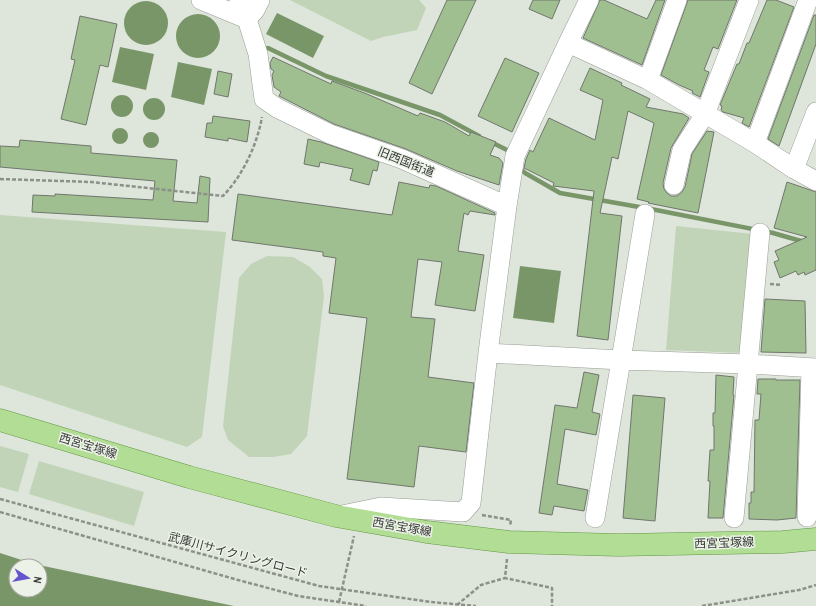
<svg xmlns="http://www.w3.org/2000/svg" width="816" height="606" viewBox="0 0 816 606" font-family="'Archivo Narrow','Noto Sans JP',sans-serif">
<rect width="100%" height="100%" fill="#dee5db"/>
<path fill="#c1d4b7" d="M290 0H419L426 8 417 30 383 37 371 41Z
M0 215 226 232 202 437 187 447 0 385Z
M676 226 753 234 742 353 666 350Z
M267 256 293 257 310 267 322 279 324 296 307 436 291 454 273 457H249L228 440 223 426 239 278 251 264Z
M0 446 29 454 18 492 0 487Z
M39 461 144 492 134 526 29 494Z"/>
<path fill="#799669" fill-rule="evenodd" d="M124 23a22 22 0 1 1 44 0a22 22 0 1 1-44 0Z
M277 13 324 36 313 58 266 34Z
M176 36a22 22 0 1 1 44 0a22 22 0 1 1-44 0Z
M120 47 154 54 146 90 112 82Z
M178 62 212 69 204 105 171 97Z
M111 106a11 11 0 1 1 22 0a11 11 0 1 1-22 0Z
M143 109a11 11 0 1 1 22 0a11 11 0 1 1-22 0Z
M112 136a8 8 0 1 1 16 0a8 8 0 1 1-16 0Z
M143 140a8 8 0 1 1 16 0a8 8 0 1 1-16 0Z
M520 266 561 271 554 323 513 318Z
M0 553 34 564 234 606H0ZM16 566H40V590H16Z"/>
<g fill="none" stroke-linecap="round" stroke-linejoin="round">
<path stroke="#799669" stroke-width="4.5" d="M268 48 326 76 440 115 479 136
M491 142 511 152
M519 167 525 173 560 193 656 210 773 233 801 241 816 243"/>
</g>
<path fill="#a0bf90" stroke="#70766d" d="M447 0H476L432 94 409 83Z
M533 0H560L552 19 529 9Z
M600 0H604L647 19 656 0H665L642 65 583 38Z
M688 0H737L718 49 713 47 704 70 709 72 700 97 692 93 693 91 679 85 661 75Z
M767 0H776L794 7 749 127 742 123 744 118 723 112 721 110 722 106 720 105 737 64H739L747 43H749Z
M814 15H816V44L779 146 768 139Z
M80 16 117 24 108 67 100 65 86 125 61 119 75 60 71 59Z
M273 57 331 84 332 81 367 94 418 116 420 113 445 122 469 136 471 132 496 142 490 155 499 158 503 163 499 185 457 171 406 149 334 124 283 98 279 96 281 92 274 87 272 75 274 71 271 69 270 63Z
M505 58 539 73 512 132 478 116Z
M590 68 622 83 621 85 650 99 646 107 683 114 689 118 671 148 663 183 664 189 667 193 671 196H677L682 192 685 187 692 154 707 131 714 132 698 213 648 203 649 202 637 199 654 123 628 111 618 159 612 157 600 213 622 216 608 340 577 336 594 191 553 186 554 183 524 168 526 159 530 150 533 152 549 118 595 140 603 100 580 90Z
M218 71 232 74 228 97 214 94Z
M213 116 250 121 247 142 228 138V141L205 137 207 123H212Z
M308 139 321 142 379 162 377 171 373 170 369 185 350 180 353 169 320 162 319 167 304 164Z
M20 140 91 146V153L177 160 173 201 197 203 200 176 210 178 208 222 32 212 33 195 55 196V194L153 200 155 181 0 167V146L19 147Z
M399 182 429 188 430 185 436 186 495 213V215L470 211 468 215 464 213 458 251 484 255 475 311 435 305 442 262 418 259 411 317 435 319 428 377 474 383 466 452 419 446 414 487 347 479 367 318 329 313 336 258 323 256V252L232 240 238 194 392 215Z
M787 182 816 192V270L805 275 804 272 798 275 796 271 780 278 774 262 779 260 775 251 807 237 774 228Z
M765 299 805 301 806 353 761 352Z
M584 372 599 375 592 412 600 414 596 435 565 429 557 484 588 490 584 511 554 506 552 515 539 513 555 405 577 408Z
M716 375 734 377 733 395H734L723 518H708L710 481H708L710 450H714V426H713V413H715Z
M758 379H776V380H800L796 518 777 520 749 519V503H751V492H754L755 420H759L761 394H757Z
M633 395 665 398 655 521 623 518Z"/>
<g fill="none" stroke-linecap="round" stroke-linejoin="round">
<g stroke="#989e95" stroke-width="20">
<path id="minor" d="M201 0 247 19 255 10 260 0
M239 0 247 19 258 54 264 99 277 108 330 134 402 159 507 206 488 353 471 503 463 512 381 507 342 515
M568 43 648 80 755 143 794 169 816 181
M648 80 677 0
M755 143 808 0
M794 169 816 112
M674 185 682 150 705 114 749 0
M507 206 515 156 568 43 589 0
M488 353 621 360 749 364 816 368
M807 517 811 368
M595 518 645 214
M734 518 760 233"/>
</g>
<g stroke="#649644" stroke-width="23">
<path id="major" d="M0 420 189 477 336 516 427 532 509 542 618 545 783 542 816 539"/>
</g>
<path stroke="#8b9089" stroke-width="2.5" stroke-dasharray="4 2" stroke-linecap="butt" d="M0 179 91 182 223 196C243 175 257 145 262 117
M770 284 782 285
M0 499 319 586 431 602 476 606
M0 512 238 580 298 596 366 606
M482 515 511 520 510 526
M507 559 505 578 552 588V606
M339 602 354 536
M457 605 481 585 505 578
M702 606 799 590 816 585"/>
<use href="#minor" stroke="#fff" stroke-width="19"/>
<use href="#major" stroke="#b1de94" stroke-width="22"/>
</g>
<g text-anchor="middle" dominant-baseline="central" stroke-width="3" stroke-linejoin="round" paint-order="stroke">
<g font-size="12" fill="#373a36" stroke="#ecf2e8">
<text transform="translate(406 162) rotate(22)">旧西国街道</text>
<text transform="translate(88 446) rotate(17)">西宮宝塚線</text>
<text transform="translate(402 527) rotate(10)">西宮宝塚線</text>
<text transform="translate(724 543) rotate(-2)">西宮宝塚線</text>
<text transform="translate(238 555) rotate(15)">武庫川サイクリングロード</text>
</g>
</g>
<g transform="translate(28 578) rotate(101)"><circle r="19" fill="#ecf2e8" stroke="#a4a8a1"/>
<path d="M0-3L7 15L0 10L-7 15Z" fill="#6554cd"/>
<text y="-6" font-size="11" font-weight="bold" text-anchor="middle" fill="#373a36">N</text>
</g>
</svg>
